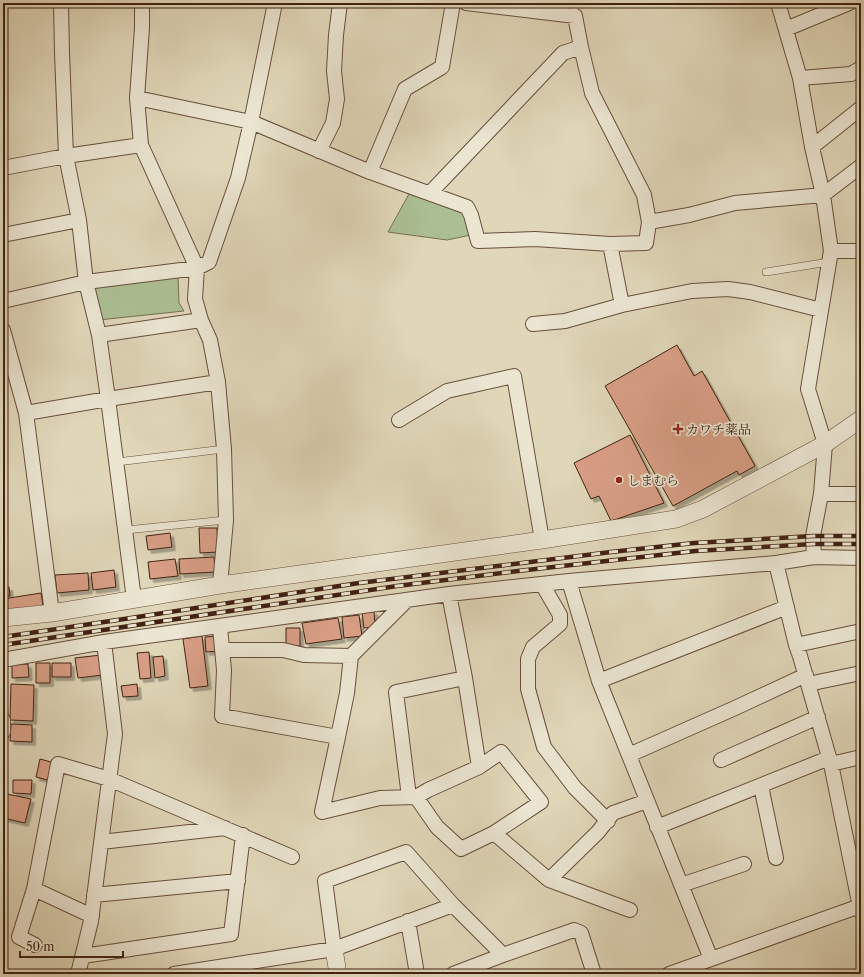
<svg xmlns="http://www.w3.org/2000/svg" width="864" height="977" viewBox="0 0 864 977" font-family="'Libre Caslon Text','Noto Serif JP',serif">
<defs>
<filter id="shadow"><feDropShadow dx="3.5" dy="3.5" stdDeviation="0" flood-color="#0004"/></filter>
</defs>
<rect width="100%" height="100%" fill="#e0d7b9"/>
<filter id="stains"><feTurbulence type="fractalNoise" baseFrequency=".005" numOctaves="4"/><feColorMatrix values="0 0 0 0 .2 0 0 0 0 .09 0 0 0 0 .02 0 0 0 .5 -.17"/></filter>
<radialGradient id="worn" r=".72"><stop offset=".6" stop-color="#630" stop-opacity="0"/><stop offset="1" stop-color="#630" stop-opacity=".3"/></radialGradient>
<path fill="#acbf94" stroke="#767052" d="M409 194 464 210 471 235 447 240 388 232Z
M178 276 179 303 184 311 89 321 85 288Z"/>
<path fill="#d99f87" stroke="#402211" filter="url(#shadow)" d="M677 345 694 376 702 371 755 466 739 475 737 471 673 506 605 386Z
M630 435 664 503 611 521 599 496 591 499 574 463Z
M199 528H217L218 552 200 553Z
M170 533 172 547 148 550 146 536Z
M214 557 215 572 180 574 179 559Z
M175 559 178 576 150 579 148 562Z
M114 570 116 587 93 590 91 573Z
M88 573 89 590 57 593 55 575Z
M3 587H9L10 596H3Z
M41 593 43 606 3 613V599Z
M374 611 375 627 364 628 362 612Z
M359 615 362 636 344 638 342 617Z
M338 618 342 639 306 644 302 623Z
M286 628H300V646H286Z
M202 636 208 686 190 688 183 639Z
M218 636 219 651 206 652 205 637Z
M149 652 151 678 140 679 137 653Z
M101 655 103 675 78 678 75 658Z
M163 656 165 676 155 678 153 657Z
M36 663H50V683H36Z
M52 663H71V677H52Z
M28 664 29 677 12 678V665Z
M11 684 34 685 33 721 10 720Z
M137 684 138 696 123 697 121 686Z
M11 724 32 725V742L10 741Z
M40 759 55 763 51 781 36 777Z
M13 780H32L31 794 13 793Z
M7 794 31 799 25 823 3 818V812Z"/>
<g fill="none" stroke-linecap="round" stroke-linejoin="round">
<g stroke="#684f3b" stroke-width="8">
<path id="service" d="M573 3 575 16
M766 272 829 262
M117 462 224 449
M126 530 226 520"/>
</g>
<g stroke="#684f3b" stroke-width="16">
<path id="minor" d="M61 3 62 53 66 156 79 220 86 282 99 335 108 399 134 599
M142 3V28L137 98 141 145 197 268 195 299 201 320 210 340 218 382 224 449 226 520 220 585
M275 3 251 122 370 172 467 207 471 215 478 241 535 239 610 244 646 243 649 222 689 215 735 203 823 195 861 166
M778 3 800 78 812 147 823 195 831 251 808 389 825 444 821 494 813 536 814 557
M786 29 849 3
M581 47 592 93 644 195 649 222
M800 78 851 74 861 68
M812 147 861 108
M319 151 333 123 337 99 334 71 336 35 340 3
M3 168 66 156 141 145
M370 172 405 89 442 67 453 3
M430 193 563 53 581 47 575 16 466 3
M3 235 79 220
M610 244 622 305
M831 251H861
M3 301 86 282 197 268 209 262 238 178 251 122 137 98
M533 324 565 321 622 305 692 291 728 289 750 292 821 310
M3 330 26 413 52 613
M99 335 201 320
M26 413 108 399 218 382
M399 420 447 391 514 376 542 540
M821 494H861
M776 563 796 645 800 656 831 764 861 912
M569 581 599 681 711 959
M542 584 560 615V624L533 647 528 659V689L544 747 575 788 608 821
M220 627 224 670 222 716 338 737 322 812 380 798 416 797 428 790 479 767 465 678 449 594
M796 645 861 631
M222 650H283L304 655 351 656
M3 660 104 642 449 594 569 581 776 563 814 557 861 558
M599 681 787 607
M808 684 861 673
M3 720V732
M338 737 347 693 351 656 407 600
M629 755 735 708 806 675
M721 760 818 717
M831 764 861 757
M479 767 501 752 541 802 494 833
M761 786 776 858
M409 797 396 692 465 678
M416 797 437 827 461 849 494 833 549 880 630 910
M657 827 829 758
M101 842 225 828
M549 880 598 832 613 813 647 801
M681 885 744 864
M34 889 92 916
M94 895 238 881
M408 921 417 974
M35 945 19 937 34 889 58 764 109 779 292 857
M334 949 325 881 406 852 453 905 503 955 574 930 581 933 594 974
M83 956 231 934 243 835
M78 974 91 921 115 734 104 642
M174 974 334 949 453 905
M453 974 503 955
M669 974 860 906"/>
</g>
<g stroke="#684f3b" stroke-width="18">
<path id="tertiary" d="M3 618 52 613 220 585 542 540 676 519 703 509 825 444 861 419
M334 949 338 974"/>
</g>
<use href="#service" stroke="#ebe5d2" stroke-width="7"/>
<use href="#minor" stroke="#ebe5d2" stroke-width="14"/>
<use href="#tertiary" stroke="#ebe5d2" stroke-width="17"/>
<g stroke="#402211" stroke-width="4.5">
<path id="rail" d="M3 637 131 618 359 583 611 552 694 543 813 536H861
M3 645 397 586 518 571 695 551 813 544H861"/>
</g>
<use href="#rail" stroke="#ebe5d2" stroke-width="3" stroke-dasharray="9" stroke-linecap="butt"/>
</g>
<g fill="#8f2418" stroke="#ebe5d2" stroke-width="1.5">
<path d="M676 423h4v4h4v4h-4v4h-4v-4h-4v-4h4z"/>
<circle cx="619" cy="480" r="4"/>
</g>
<g text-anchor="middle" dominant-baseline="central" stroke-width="3.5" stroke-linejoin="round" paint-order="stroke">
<g font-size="13" fill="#402211" stroke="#ebe5d2" text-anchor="start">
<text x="686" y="429">カワチ薬品</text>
<text x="627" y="480">しまむら</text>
</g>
</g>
<rect width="864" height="977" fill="none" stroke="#e0d7b9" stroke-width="16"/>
<rect x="4" y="4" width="856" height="969" fill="none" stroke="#402211" stroke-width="2"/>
<rect x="8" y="8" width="848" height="961" fill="none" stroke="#402211"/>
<path d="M20 951v6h103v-6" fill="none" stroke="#402211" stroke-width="2"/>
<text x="26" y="951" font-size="12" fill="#402211" stroke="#ebe5d2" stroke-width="3" paint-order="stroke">50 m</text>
<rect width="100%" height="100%" filter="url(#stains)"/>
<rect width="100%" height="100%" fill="url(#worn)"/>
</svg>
